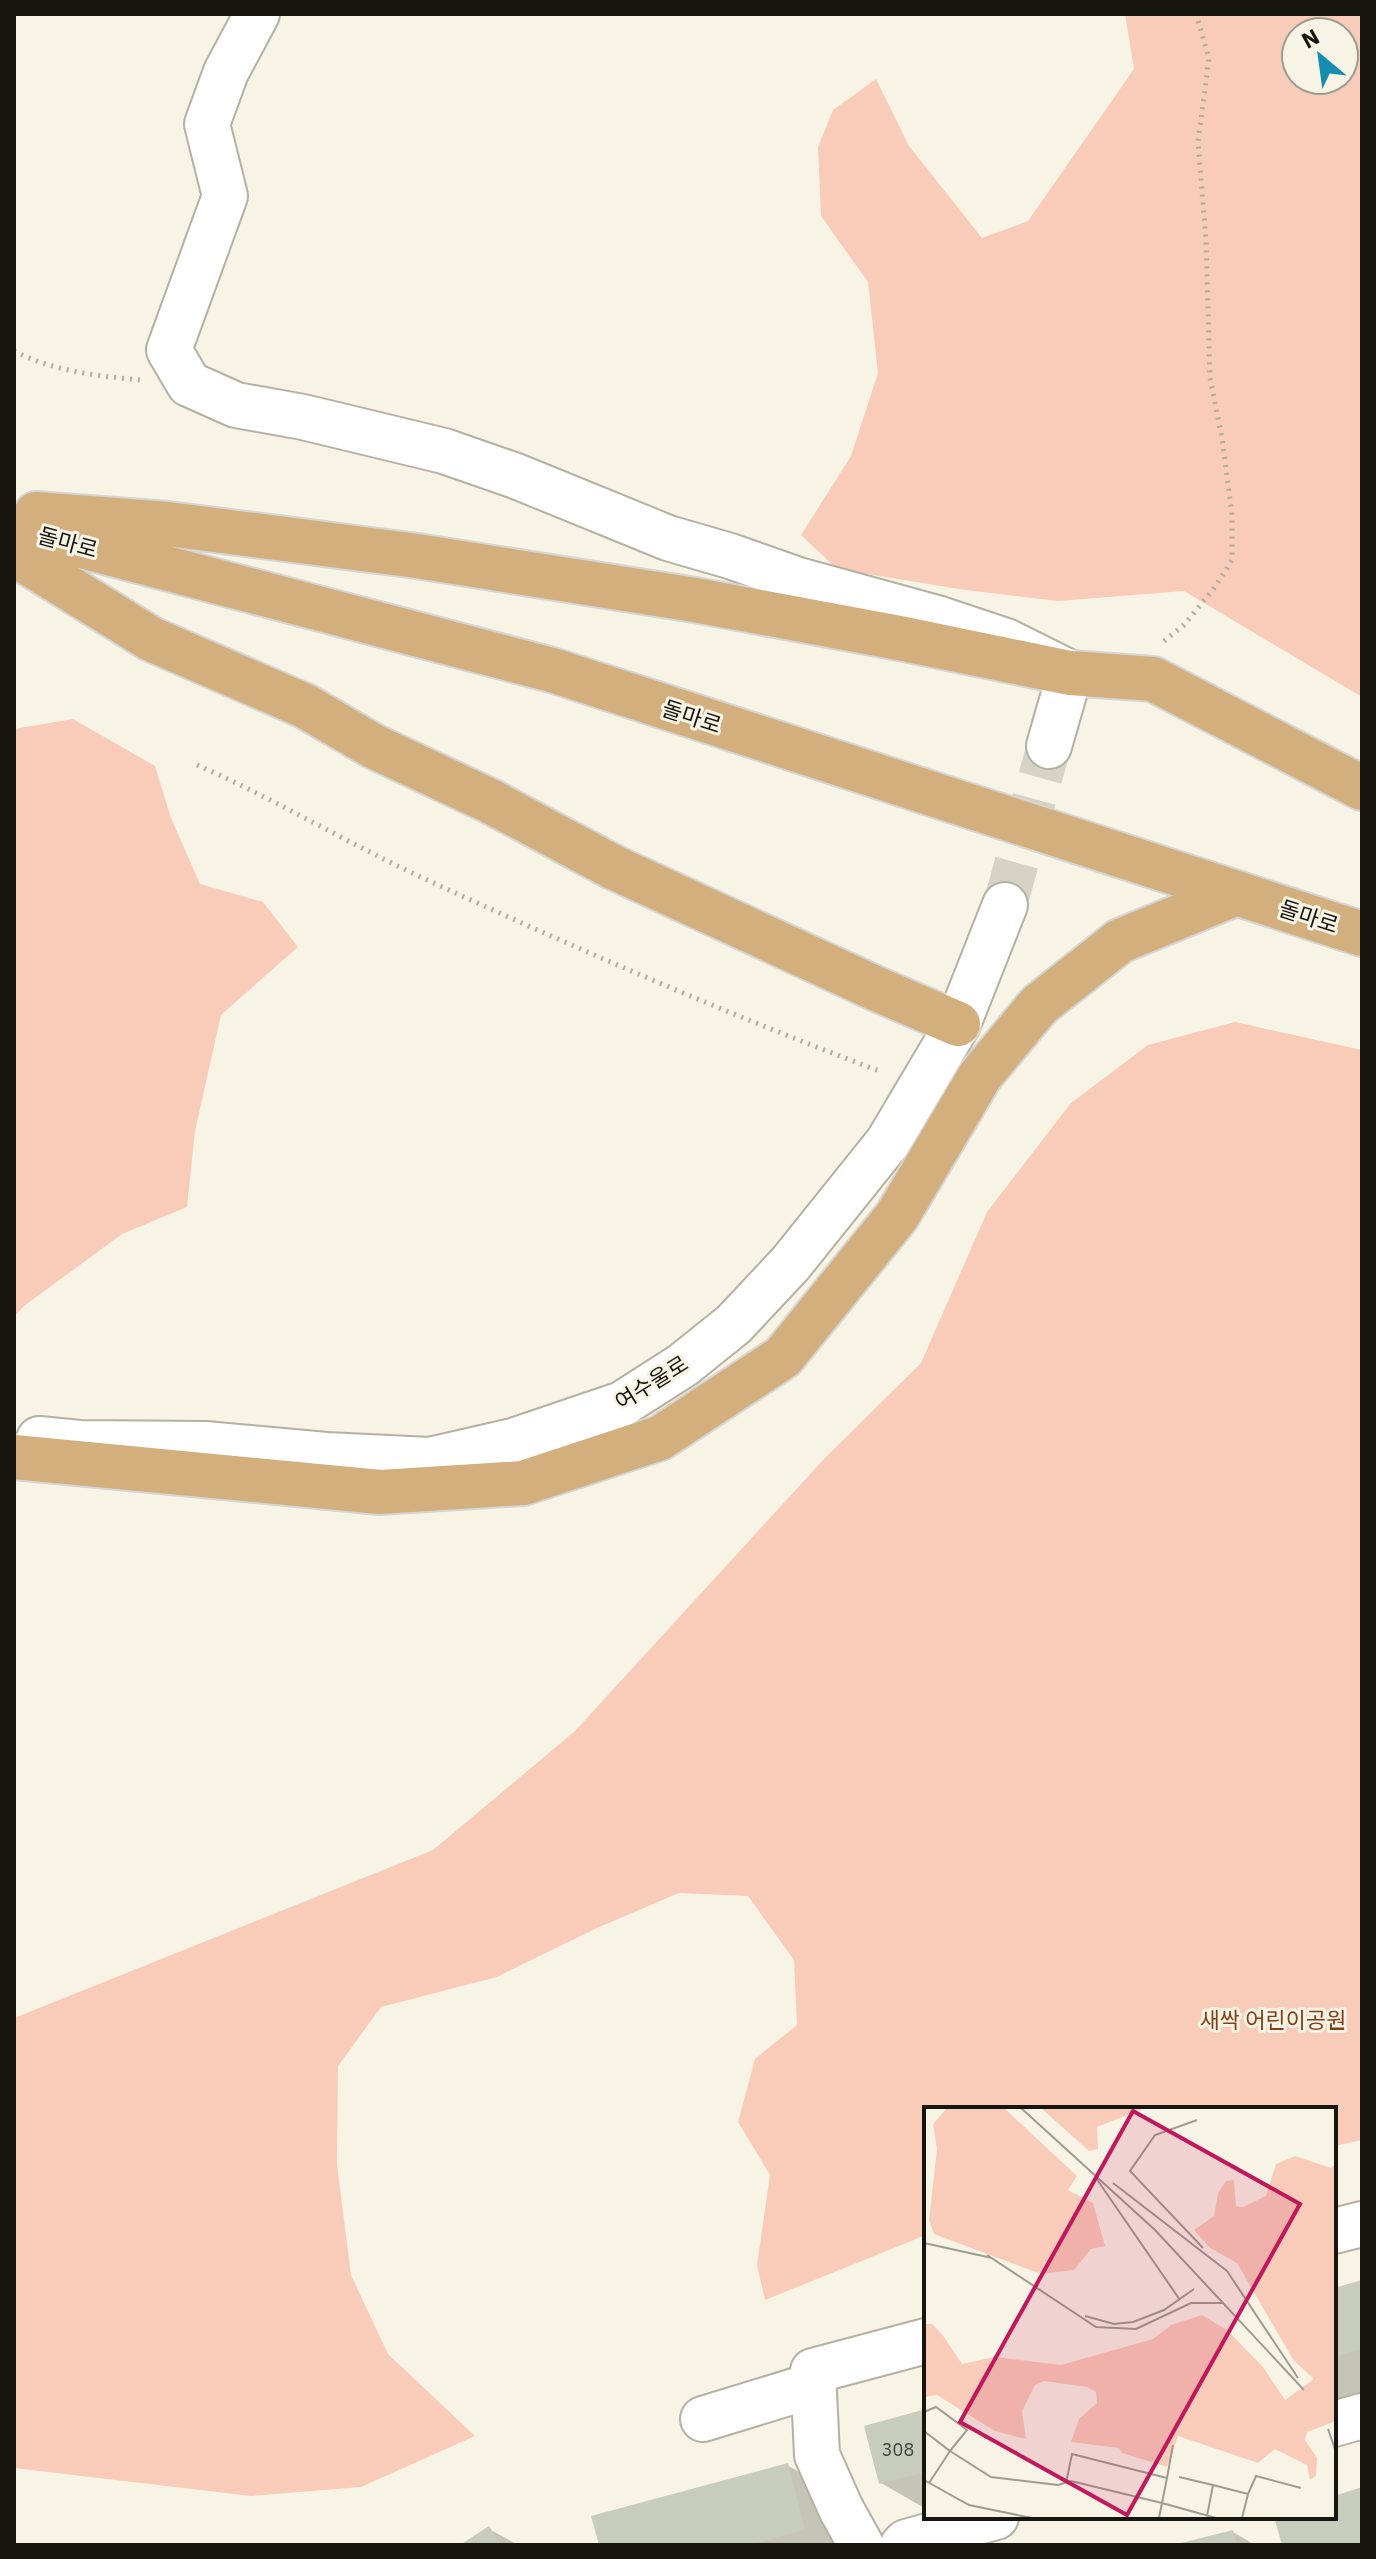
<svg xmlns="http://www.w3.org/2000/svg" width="1376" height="2559" viewBox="0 0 1376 2559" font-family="'IBM Plex Sans','Noto Sans KR',sans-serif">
<rect width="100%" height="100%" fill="#f8f4e5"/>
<path fill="#f8ccb8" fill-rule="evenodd" d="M1125 14H1362V697L1184 591 1058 601 965 590 837 569 801 535 851 456 878 373 868 282 821 216 818 147 833 110 876 79 909 146 982 238 1028 221 1134 69ZM1296 32H1344V80H1296Z
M73 719 155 766 171 818 200 884 263 902 298 947 221 1015 195 1131 187 1207 122 1234 24 1306 14 1317V729Z
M1235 1022 1362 1050V2140L1334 2146V2109H926V2235L765 2300 757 2265 770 2175 738 2122 755 2059 797 2025 794 1960 748 1896 679 1893 597 1928 497 1977 381 2007 338 2066 337 2165 351 2275 388 2354 475 2436 361 2487 251 2496 14 2468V2018L433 1850 575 1731 824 1459 921 1363 987 1212 1071 1103 1148 1045Z"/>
<path fill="#0003" d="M1362 2282V2395L1334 2403V2290Z
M926 2411V2509L881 2483Z
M787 2465 855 2504 866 2545H601Z
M489 2529 518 2545H463Z
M1233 2532 1255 2545H1181Z"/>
<path fill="#c7ccbd" d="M1362 2280V2349L1334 2357V2288Z
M926 2409V2472L879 2484 864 2426Z
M788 2463 805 2530 749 2545H599L591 2516Z
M1362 2487V2545H1282L1274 2517H1334V2496Z
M489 2526 501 2545H460Z
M1233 2530 1237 2545H1178L1177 2544Z"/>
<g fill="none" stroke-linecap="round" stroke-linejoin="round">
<path stroke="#d6d3c5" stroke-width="44" stroke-dasharray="44 22" stroke-linecap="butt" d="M1005 905 1049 746"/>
<g stroke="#b5b1a2" stroke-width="48">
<path id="minor" d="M257 14 226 72 207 124 225 196 169 350 189 384 236 405 303 417 444 451 516 476 668 538 730 556 798 580 940 619 1006 641 1070 673 1049 746
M39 1439 80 1443 205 1444 326 1455 430 1460 513 1441 622 1404 683 1365 734 1324 791 1263 888 1142 958 1024 1005 905
M1334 2231 1362 2224
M703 2419 814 2385
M1334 2424 1362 2416
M861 2545 841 2509 817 2455 813 2371 926 2341
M903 2545 906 2542 996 2517"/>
</g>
<g stroke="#d5d5d4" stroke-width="48">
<path id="major" d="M36 514 168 524 417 556 695 600 899 638 1070 673 1153 679 1362 788
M14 528 552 670 1362 934
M14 554 151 639 305 706 373 746 490 801 615 868 879 990 958 1024
M14 1457 380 1492 523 1483 660 1438 783 1357 897 1216 980 1076 1039 1005 1120 941 1237 893"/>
</g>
<path stroke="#b0aca1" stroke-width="5" stroke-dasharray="2 6" stroke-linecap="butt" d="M14 351C53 371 97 376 140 380
M1164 641 1184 625 1215 587 1232 560V515L1222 438 1210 378 1206 240 1198 142 1209 58 1196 14
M197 765C275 799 347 843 425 879 575 948 727 1014 882 1072"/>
<use href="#minor" stroke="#fff" stroke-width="44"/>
<use href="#major" stroke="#d3af7d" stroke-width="44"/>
</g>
<g text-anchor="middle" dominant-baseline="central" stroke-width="6" stroke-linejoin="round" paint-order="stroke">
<g font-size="18" fill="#43433b">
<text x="898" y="2449">308</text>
</g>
<g font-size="22" fill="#171510" stroke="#f8f4e5">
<text transform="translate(68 542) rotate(15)">돌마로</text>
<text transform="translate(692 716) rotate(18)">돌마로</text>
<text transform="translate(1309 916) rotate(18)">돌마로</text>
<text transform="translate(651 1382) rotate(-32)">여수울로</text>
</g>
<g font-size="22" fill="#843f1a" stroke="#f8f4e5">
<text x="1273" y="2019">새싹 어린이공원</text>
</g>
</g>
<g transform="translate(924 2107)">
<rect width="412" height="412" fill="#f8f4e5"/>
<path d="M23 1H80L153 69 144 83 169 96 181 139 167 142 150 163 117 167 10 127 5 113 13 42 9 17ZM117 1H221L173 20 174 42 165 44ZM371 49 407 61 412 56V314L383 325 381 333 393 351 392 369 386 373 383 358 351 342 334 356 254 329 243 360 198 346 195 341 147 335 155 312 173 296 172 285 163 280 120 274 111 278 98 304 102 332 71 324 13 288 0 290V217H8L18 227 38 257 71 250 137 258 229 232 247 218 278 208 303 223 339 260 361 293 390 272 370 254 313 156 286 141 270 123 290 109 294 86 302 74 310 73 312 99 319 100 342 89 352 57Z" fill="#f8ccb8"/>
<path fill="none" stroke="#9e9b90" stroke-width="2" d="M97 1 231 123 380 283M273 13 231 28 206 64 279 141M172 71 256 193M189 76 303 164 374 271M0 136 68 151M63 148 172 220 212 222 267 196H299M161 209 190 217 209 215 240 203 270 182M0 305 12 300 43 323 26 344 0 324M404 322 412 345M255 370 289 378 283 409M243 371 249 338M0 373 45 398 108 411M5 376 26 344 67 370 134 378 147 374 238 396 235 411M142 376 148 347 243 371 238 396 292 411M289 378 324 387 318 411M324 387 332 369 377 381"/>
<path fill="#c2185b" fill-opacity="0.15" stroke="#c2185b" stroke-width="4" d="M209 4 376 97 203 408 36 315Z"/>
<rect width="412" height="412" fill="none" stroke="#171510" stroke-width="4"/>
</g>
<rect width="1376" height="2559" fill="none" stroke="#171510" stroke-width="32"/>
<g transform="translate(1320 56) rotate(331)"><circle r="38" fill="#f8f4e5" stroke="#9e9b90" stroke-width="2"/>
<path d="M0-6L14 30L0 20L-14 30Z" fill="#158daf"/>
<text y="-12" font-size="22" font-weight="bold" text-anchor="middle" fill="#171510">N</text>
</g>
</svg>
